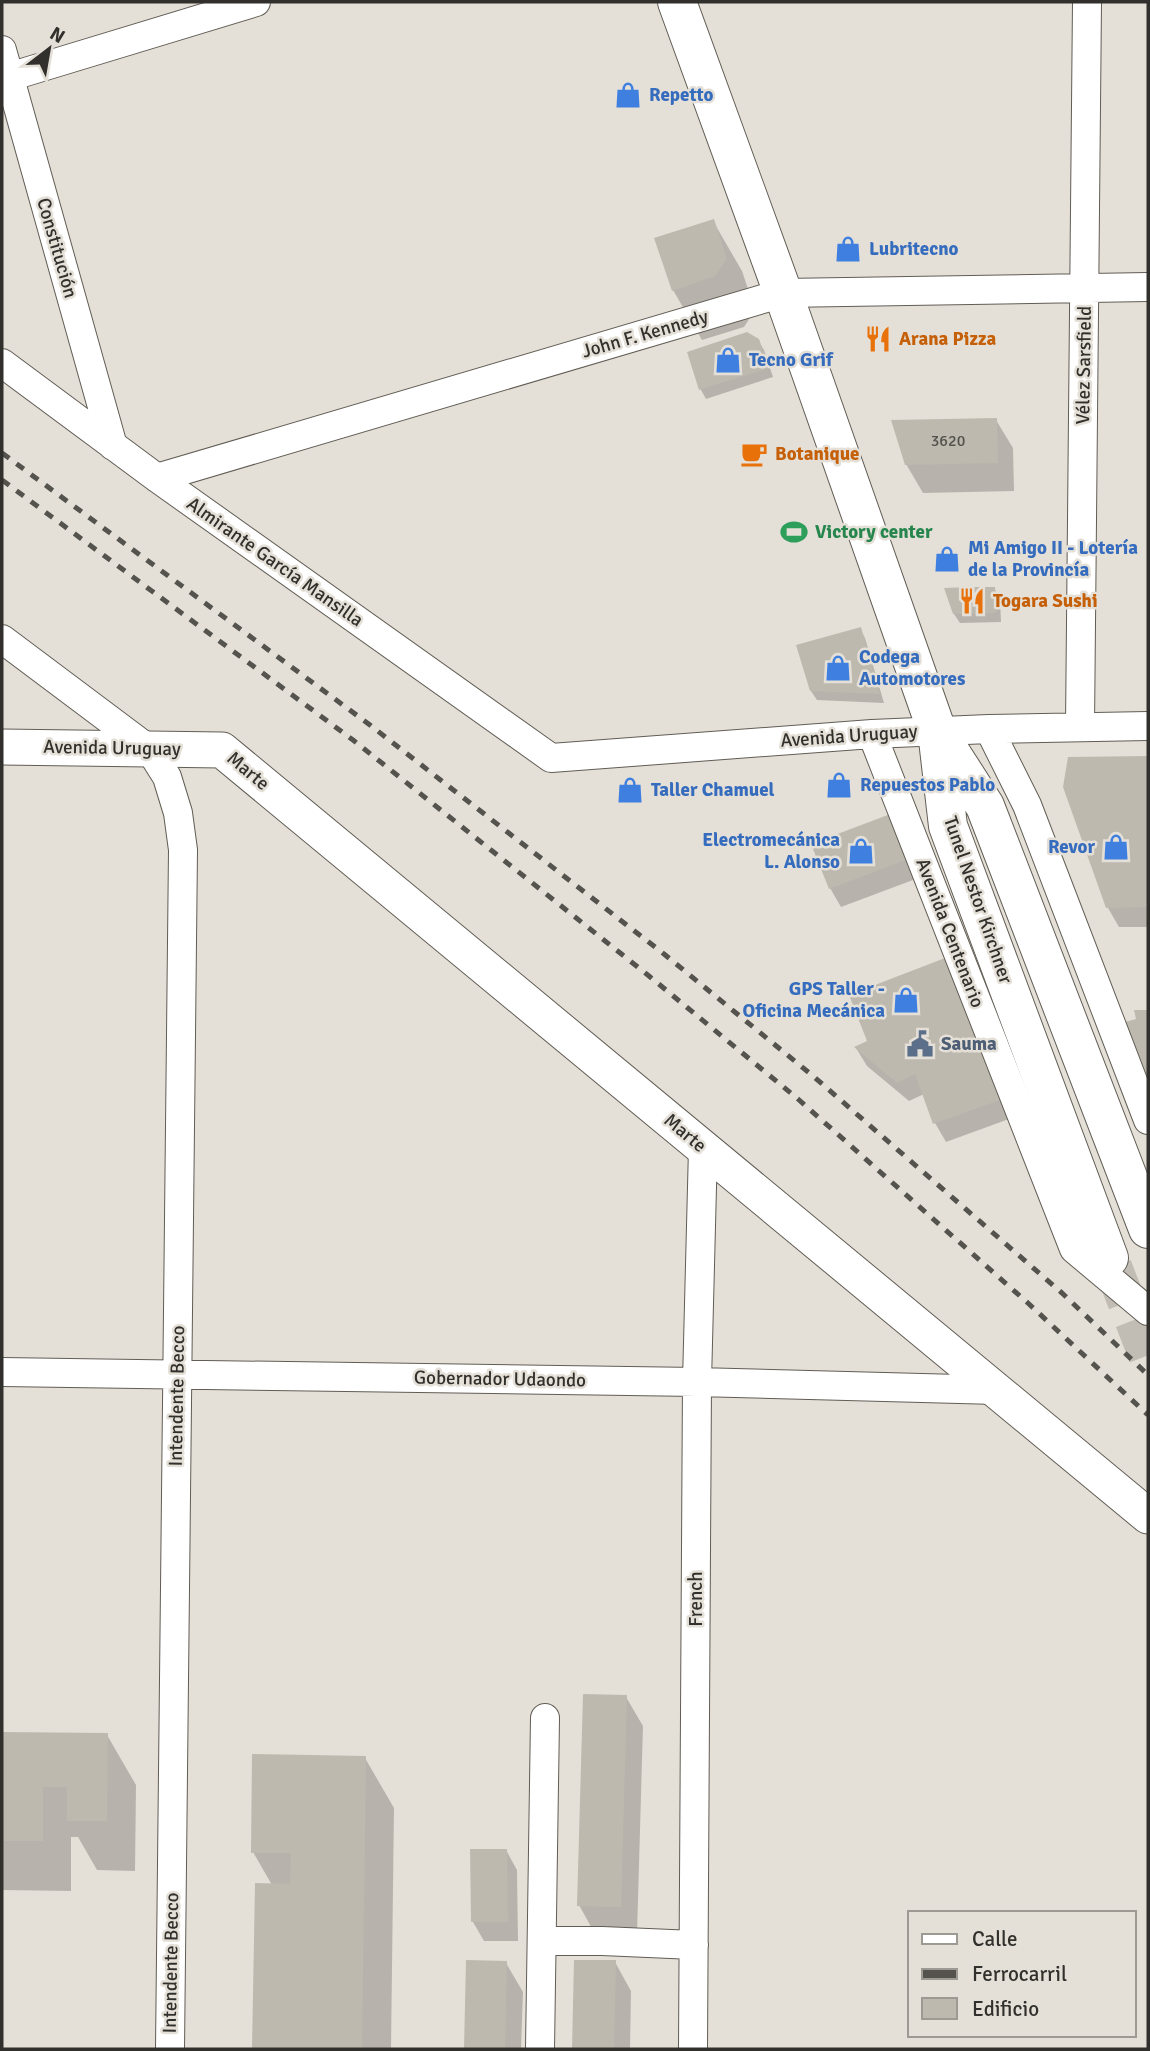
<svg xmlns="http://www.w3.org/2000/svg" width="1150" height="2051" viewBox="0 0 1150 2051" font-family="Signika,sans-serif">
<rect width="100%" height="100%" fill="#e5e0d7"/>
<path fill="#0003" d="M713 221 742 271 755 310 744 327 702 340 673 290Z
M758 340 764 350 773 377 706 399 701 390 689 353Z
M996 420 1013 448 1014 491 923 493 906 464Z
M994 588 1000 598 1001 622 960 623 954 614Z
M860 629 865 638 884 703 817 700 811 691Z
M1148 757V927H1119L1108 908 1070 759Z
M893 815 921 877 841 907 830 888Z
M956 979 1009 1119 946 1142 935 1123 924 1094 909 1101 867 1066 856 1048 870 1043Z
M626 1697 643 1726 637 1935 595 1934 579 1905Z
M2 1733 107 1735 136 1785 135 1871 97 1870 78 1837H71V1891L2 1890Z
M365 1758 394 1808 391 2049H254L256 1885H272L253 1852Z
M506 1850 517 1870 518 1941H484L473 1922Z
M576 1961 615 1962 631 1991 630 2049H574Z
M468 1962 506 1963 523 1992 521 2049H466Z"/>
<path fill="#bdb9af" d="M714 219 727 259 715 276 672 291 654 238Z
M747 332 759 339 769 368 699 390 687 352Z
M997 418 998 463 905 465 891 420Z
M970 587H995L996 613 953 614 944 588Z
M861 627 880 694 810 691 796 645Z
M1148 756V907L1106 908 1063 787 1068 757Z
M893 813 911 858 829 889 811 844Z
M945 958 1000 1100 933 1124 915 1074 897 1083 854 1047 867 1041 849 995Z
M1134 1010H1148V1091L1121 1023 1136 1019Z
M583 1694 627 1695 621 1907 577 1906Z
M2 1732 108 1733 107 1821H67V1787H43V1841H2Z
M252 1754 366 1756 362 2049H252L255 1883 290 1884 291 1853H251Z
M470 1849H507L508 1922H471Z
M466 1960 507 1961 505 2049H464Z
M574 1960H616L614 2049H572Z"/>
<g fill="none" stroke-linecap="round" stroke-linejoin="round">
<path stroke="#c1bdb5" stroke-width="38" stroke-dasharray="38 19" stroke-linecap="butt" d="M1113 1267 1148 1357"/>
<g stroke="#615d55" stroke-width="30">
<path id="minor" d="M2 50 113 446
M9 77 256 2
M2 363 157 478 551 758 872 734 989 729 1148 726
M157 478 783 293 1148 287
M2 639 150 750 167 777 178 813 183 850 170 2049
M1080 727 1087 2
M989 729 1027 805 1148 1120
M872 734 1074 1249 1148 1311
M2 1372 697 1382 997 1390
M543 1941H602L694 1945
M540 2049 545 1718
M693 2049 697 1382 703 1148"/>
</g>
<g stroke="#615d55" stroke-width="37">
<path id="tertiary" d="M2 747 222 750 1148 1516"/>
</g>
<g stroke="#615d55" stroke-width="40">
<path id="secondary" d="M677 2 783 293 937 731 948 826 1109 1258
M942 739 985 806 1148 1229"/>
</g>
<use href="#minor" stroke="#fff" stroke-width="28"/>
<use href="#tertiary" stroke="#fff" stroke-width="35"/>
<use href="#secondary" stroke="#fff" stroke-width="38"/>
<path stroke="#55534e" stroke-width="5" stroke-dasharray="9 9" stroke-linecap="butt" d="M2 453 370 725 664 954 813 1076 1062 1293 1148 1375
M2 480 353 740 649 976 798 1099 1029 1304 1148 1415"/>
</g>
<defs>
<g id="shop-bare" transform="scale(2.1)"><path d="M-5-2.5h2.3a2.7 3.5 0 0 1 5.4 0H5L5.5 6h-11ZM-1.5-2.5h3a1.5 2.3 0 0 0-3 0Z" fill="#3f7fe0" stroke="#e5e0d7" stroke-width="2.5" paint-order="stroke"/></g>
<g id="restaurant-bare" transform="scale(2.1)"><path d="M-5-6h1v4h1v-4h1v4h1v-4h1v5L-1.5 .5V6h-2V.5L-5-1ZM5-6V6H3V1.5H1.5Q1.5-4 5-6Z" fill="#e8710a" stroke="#e5e0d7" stroke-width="2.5" paint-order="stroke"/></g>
<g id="cafe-bare" transform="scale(2.1)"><path d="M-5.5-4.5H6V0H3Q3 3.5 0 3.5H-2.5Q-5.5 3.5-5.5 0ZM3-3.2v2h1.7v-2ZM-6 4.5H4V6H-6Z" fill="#e8710a" stroke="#e5e0d7" stroke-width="2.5" paint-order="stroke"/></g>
<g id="stadium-bare" transform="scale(2.1)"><path d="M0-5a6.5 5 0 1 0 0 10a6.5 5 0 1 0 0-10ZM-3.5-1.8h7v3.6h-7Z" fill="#2e9e5b" stroke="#e5e0d7" stroke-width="2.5" paint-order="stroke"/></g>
<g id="civic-bare" transform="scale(2.1)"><path d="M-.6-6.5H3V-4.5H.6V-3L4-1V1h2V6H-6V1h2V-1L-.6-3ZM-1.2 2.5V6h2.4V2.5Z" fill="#5c6f8a" stroke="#e5e0d7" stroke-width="2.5" paint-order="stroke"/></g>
</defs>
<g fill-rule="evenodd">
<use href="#shop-bare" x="628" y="95"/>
<use href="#shop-bare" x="848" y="249"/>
<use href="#restaurant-bare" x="878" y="339"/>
<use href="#shop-bare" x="728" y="360"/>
<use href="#cafe-bare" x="754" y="454"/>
<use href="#stadium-bare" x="794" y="532"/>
<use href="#shop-bare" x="947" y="559"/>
<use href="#restaurant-bare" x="972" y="601"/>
<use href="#shop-bare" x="838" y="668"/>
<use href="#shop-bare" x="839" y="785"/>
<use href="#shop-bare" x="630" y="790"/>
<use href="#shop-bare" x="1116" y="847"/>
<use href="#shop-bare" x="861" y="851"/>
<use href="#shop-bare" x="906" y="1000"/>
<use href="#civic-bare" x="920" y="1044"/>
</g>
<g text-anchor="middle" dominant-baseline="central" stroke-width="5" stroke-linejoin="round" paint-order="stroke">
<g font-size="16" fill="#54524d">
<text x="948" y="441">3620</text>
</g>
<g font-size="19" font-weight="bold" fill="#366cbe" stroke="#e5e0d7" text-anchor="start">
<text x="649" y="95">Repetto</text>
<text x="869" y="249">Lubritecno</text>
<text x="749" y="360">Tecno Grif</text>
<text x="968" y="548">Mi Amigo II - Lotería<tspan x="968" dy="22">de la Provincía</tspan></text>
<text x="859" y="657">Codega<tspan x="859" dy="22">Automotores</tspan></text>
<text x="860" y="785">Repuestos Pablo</text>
<text x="651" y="790">Taller Chamuel</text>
<text x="840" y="840" text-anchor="end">Electromecánica<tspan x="840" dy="22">L. Alonso</tspan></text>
<text x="1095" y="847" text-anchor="end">Revor</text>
<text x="885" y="989" text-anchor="end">GPS Taller -<tspan x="885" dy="22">Oficina Mecánica</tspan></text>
</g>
<g font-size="19" fill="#31302c" stroke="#e5e0d7">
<text transform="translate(57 248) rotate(74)">Constitución</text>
<text transform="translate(645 334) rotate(-16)">John F. Kennedy</text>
<text transform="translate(1084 365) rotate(-89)">Vélez Sarsfield</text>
<text transform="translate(275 562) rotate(35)">Almirante García Mansilla</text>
<text transform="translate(849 736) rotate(-4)">Avenida Uruguay</text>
<text transform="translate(112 748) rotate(1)">Avenida Uruguay</text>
<text transform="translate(248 771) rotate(40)">Marte</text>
<text transform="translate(978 900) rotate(71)">Tunel Nestor Kirchner</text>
<text transform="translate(950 933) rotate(69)">Avenida Centenario</text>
<text transform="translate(685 1133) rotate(40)">Marte</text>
<text transform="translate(500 1379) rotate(1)">Gobernador Udaondo</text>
<text transform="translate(177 1396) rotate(-89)">Intendente Becco</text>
<text transform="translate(696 1599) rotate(-90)">French</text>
<text transform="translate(171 1963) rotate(-89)">Intendente Becco</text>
</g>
<g font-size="19" font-weight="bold" fill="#c56008" stroke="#e5e0d7" text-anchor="start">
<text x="899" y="339">Arana Pizza</text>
<text x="775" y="454">Botanique</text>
<text x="993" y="601">Togara Sushi</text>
</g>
<g font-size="19" font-weight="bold" fill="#27864d" stroke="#e5e0d7" text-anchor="start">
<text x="815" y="532">Victory center</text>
</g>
<g font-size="19" font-weight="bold" fill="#4e5e75" stroke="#e5e0d7" text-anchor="start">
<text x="941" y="1044">Sauma</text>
</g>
</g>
<rect width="1150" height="2051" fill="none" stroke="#31302c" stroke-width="7"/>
<rect x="908" y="1911" width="228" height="126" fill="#e5e0d7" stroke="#9d9a93" stroke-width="2"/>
<rect x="922" y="1934" width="35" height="10" fill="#ffffff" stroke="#9d9a93" stroke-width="2"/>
<text x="972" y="1946" font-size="21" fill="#31302c">Calle</text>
<rect x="922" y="1969" width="35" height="10" fill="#55534e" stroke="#9d9a93" stroke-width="2"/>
<text x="972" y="1981" font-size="21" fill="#31302c">Ferrocarril</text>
<rect x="922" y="1998" width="35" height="21" fill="#bdb9af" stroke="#9d9a93" stroke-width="2"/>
<text x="972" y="2016" font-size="21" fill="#31302c">Edificio</text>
<g transform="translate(49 49) rotate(31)" stroke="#e5e0d7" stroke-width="5" paint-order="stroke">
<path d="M0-5L12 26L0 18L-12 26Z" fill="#31302c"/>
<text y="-10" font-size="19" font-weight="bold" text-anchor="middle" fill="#31302c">N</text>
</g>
</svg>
